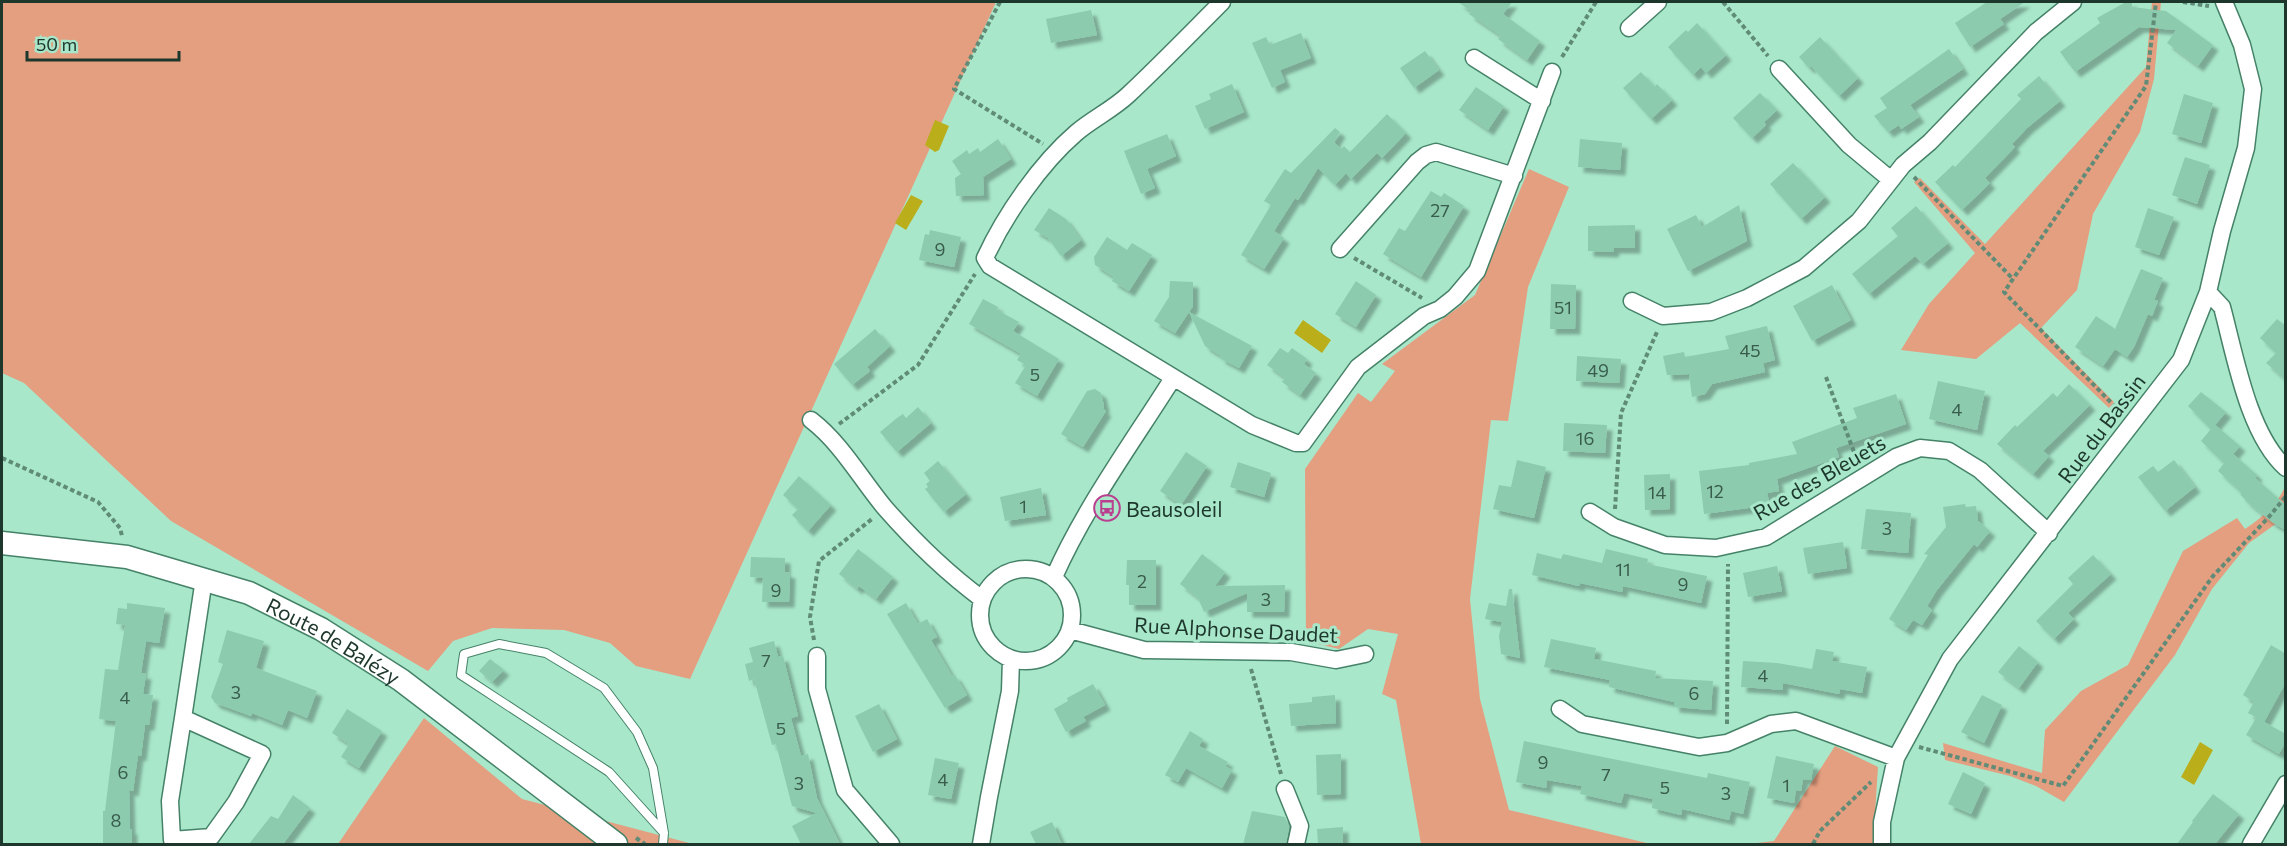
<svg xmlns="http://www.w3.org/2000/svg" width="2287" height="846" viewBox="0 0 2287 846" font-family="Commissioner,sans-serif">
<defs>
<filter id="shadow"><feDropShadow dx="5.5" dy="5.5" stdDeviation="1.5" flood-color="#0004"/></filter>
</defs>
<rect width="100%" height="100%" fill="#a8e7ca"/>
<path fill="#e49e80" d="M2 2H996L690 679 636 666 610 643 564 630 492 628 453 641 428 671 171 521 24 383 2 373Z
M2152 2H2161L2154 79 2140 132 2093 214 2077 290 2041 328 2114 402 2109 408 2020 323 1976 359 1901 350 1929 304 1975 253 1914 182 1920 178 1985 244 2146 67Z
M1529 169 1569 187 1528 287 1508 421 1491 420 1470 599 1480 699 1509 810 1651 844H1421L1396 700 1382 694 1398 634 1368 629 1339 649 1306 641 1305 469 1358 393 1371 402 1395 371 1382 364 1475 295Z
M2285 487V506L2277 523 2249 543 2212 589 2175 655 2064 802 2036 786 2010 776 1945 760 1943 743 2042 773 2045 730 2081 691 2128 665 2183 551 2237 518 2245 529C2263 517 2276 506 2285 487Z
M424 718 522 799 693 844H338Z
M1835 746 1878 767 1873 844H1749L1774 841Z"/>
<path fill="#baae1a" d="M935 120 949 126 939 150 935 152 925 145Z
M911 195 923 201 906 230 895 223Z
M1303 320 1331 340 1322 353 1294 333Z
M2200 742 2213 750 2194 785 2181 777Z"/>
<path fill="#8ccbae" filter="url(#shadow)" d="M1458 2H1512L1503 14 1540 41 1527 60 1498 39 1501 36 1469 14 1471 11Z
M1987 2H2025L2000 19 2004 24 1970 47 1955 23Z
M2126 2H2132V7L2166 11 2213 45 2198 66 2167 43 2176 30 2139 27 2075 72 2060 52 2100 23 2097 18Z
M1091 10 1097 35 1051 43 1046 19Z
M1697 23 1726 55 1706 73 1701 67 1693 75 1668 47 1686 30 1688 32Z
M1301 33 1311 58 1280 70 1285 82 1272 88 1252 43 1266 37 1270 45Z
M1820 37 1858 78 1839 96 1811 66 1809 68 1799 57Z
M1949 49 1963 69 1910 105 1919 117 1901 129 1899 125 1888 132 1874 116 1887 108 1880 98Z
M1425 51 1439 70 1414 88 1400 68Z
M1641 72 1655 87 1657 84 1672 100 1651 119 1623 88Z
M2039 76 2060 101 2027 128 2012 144 2015 147 1985 178 1990 183 1962 210 1935 182 1953 165 1955 167 2021 99 2017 95Z
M1232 84 1244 112 1205 129 1195 106 1211 99 1209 94Z
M1476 87 1504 106 1488 130 1459 110Z
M1760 93 1777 110 1764 122 1766 125 1752 138 1733 118Z
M2184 94 2213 103 2201 143 2172 134Z
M1387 114 1406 133 1382 158 1377 153 1351 179 1346 173 1335 185 1318 168 1298 200 1295 198 1274 231 1284 238 1264 269 1241 255 1271 205 1264 201 1285 169 1291 173 1335 128 1340 132 1334 142 1341 149 1344 146 1350 152Z
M1167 134 1176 156 1147 169 1155 188 1141 194 1124 151Z
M998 139 1011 159 983 177 984 195 956 196 955 178 961 174 952 161 967 150 969 154 978 148 980 152Z
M1580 139 1622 143 1620 170 1578 167Z
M2185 157 2210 165 2197 204 2172 195Z
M1793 163 1825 197 1801 219 1770 184Z
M1431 191 1441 197 1444 193 1464 206 1421 277 1383 254 1399 228 1405 231Z
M1739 205 1747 241 1688 271 1667 229 1696 215 1702 227Z
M1916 206 1948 243 1923 264 1915 256 1869 294 1852 274 1898 236 1891 228Z
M1049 208 1066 219 1081 240 1061 256 1048 238 1034 230Z
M2148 208 2174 217 2159 255 2135 247Z
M1635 225V248H1614L1613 252 1588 251V226Z
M930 230 961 237 954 267 919 260 925 234 929 235Z
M1107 237 1127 250 1132 243 1152 255 1129 291 1112 281 1114 277 1095 265 1094 257Z
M2141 269 2163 278 2154 300 2158 301 2152 316 2148 314 2134 347 2127 357 2115 349 2103 366 2075 347 2096 316 2115 329Z
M1170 281 1193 282V306L1189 312 1252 346 1239 368 1220 358 1221 356 1205 346 1189 312 1175 333 1154 321 1169 297Z
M1356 281 1376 295 1356 327 1335 314Z
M1551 284 1576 285 1575 329H1550Z
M1832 285 1851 320 1812 341 1793 306Z
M983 299 998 307 997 310 1019 322 1013 331 1059 359 1037 396 1015 383 1026 365 1017 360 1021 354 969 324Z
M2277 319 2286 326V380L2266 363 2276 353 2260 338Z
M1767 326 1775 360 1763 363 1765 372 1712 384 1705 394 1692 397 1689 374 1667 375 1663 356 1684 352 1685 357 1729 349 1725 336Z
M875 329 890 346 867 367 870 371 852 385 834 364Z
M1280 348 1288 353 1292 348 1307 359 1304 364 1316 373 1300 395 1282 382 1285 378 1267 365Z
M1577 356 1621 359 1619 383 1576 381Z
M1938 381 1985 391 1977 430 1929 419Z
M2069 384 2090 405 2043 451 2049 456 2033 474 1997 444 2015 425 2017 427 2053 393 2057 397Z
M1095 389 1101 393 1104 406 1103 409 1106 411 1083 447 1061 434 1087 391Z
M2201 392 2226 412 2215 425 2240 446 2233 454 2257 475 2255 478 2286 505V530L2273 523 2247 502 2240 494 2242 493 2218 471 2224 463 2201 441 2211 429 2188 406Z
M1896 394 1906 424 1836 448 1839 457 1777 479 1779 491 1767 493 1770 505 1704 514 1699 471 1749 465V463L1797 454 1792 442 1857 418 1853 408Z
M918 407 931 423 897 452 880 432 897 418 903 414 906 418Z
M1564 423 1607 425 1605 453 1563 451Z
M1186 452 1207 466 1181 505 1160 491Z
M1517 460 1546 467 1534 518 1493 509 1499 485 1511 487Z
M2174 460 2195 487 2165 511 2138 477 2153 466 2158 472Z
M938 461 966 494 944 512 925 489 928 487 926 484 930 481 924 473Z
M1238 462 1271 473 1264 497 1230 487Z
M1670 474V509L1645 510 1644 475Z
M799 476 831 505 808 531 792 515 798 509 783 495Z
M1041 488 1046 515 1005 521 1000 497Z
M1965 504 1966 507 1976 506 1978 521 1990 531 1977 547 1974 544 1937 590 1927 606 1932 610 1922 625 1913 620 1906 630 1889 619 1928 555 1924 554 1946 527 1943 507Z
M1866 509 1911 513 1908 553 1861 549Z
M1843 542 1847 568 1808 574 1803 548Z
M858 549 893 577 876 599 859 586 857 589 839 574Z
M1606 549 1648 559 1647 564 1707 576 1701 603 1623 586 1622 592 1580 583 1579 586 1532 575 1537 553 1561 559 1563 554 1602 563Z
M1202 554 1225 572 1215 586 1285 585 1284 612H1247V593L1204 612 1198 598 1180 584Z
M2093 555 2111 574 2068 613 2074 619 2054 639 2036 621 2073 584 2068 578Z
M751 557 785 558V572L790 573 789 602H762L763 578 750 577Z
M1127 560H1156V605H1129V585H1126Z
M1777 566 1782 591 1748 597 1743 573Z
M1509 589H1512L1520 658 1501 654 1499 636 1502 622 1485 619 1489 603 1506 606Z
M127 603 165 608 159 643 146 641 141 673 146 674 143 694 153 695 149 725H145L141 756 138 755 133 791 129 790 130 829H132V844H103V811H105L116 721 99 719 105 669 118 670 125 625 116 624 118 608 127 609Z
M906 603 918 624 927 619 937 637 931 640 952 676 955 675 967 695 945 708 887 614Z
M227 630 264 641 256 668 317 691 307 718 288 710 282 725 252 713 251 716 215 703 211 697 223 664 218 662Z
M1551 639 1596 648 1594 659 1656 671 1655 678 1713 681 1711 710 1674 707V702L1609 687 1610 680 1544 667Z
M774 641 778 657 783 656 798 716 791 718 801 756 808 754 817 798 840 844H801L792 826 817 813 792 806 776 744 772 745 754 679 749 681 745 664 753 662 749 648Z
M2271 645 2286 654V682L2264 722 2286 734V741L2279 754 2246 735 2256 718 2261 720 2248 713 2254 702 2243 695Z
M2019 646 2038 662 2019 688 1998 672Z
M1816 649 1834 652 1832 661 1867 667 1862 693 1840 689 1839 694 1783 683V690L1741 687 1743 661 1777 663 1812 669Z
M490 659 504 670 492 682 479 671Z
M1093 684 1105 705 1083 717 1086 721 1066 732 1054 709 1068 701 1067 698Z
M1335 695 1336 723 1291 726 1289 704 1312 702V697Z
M1982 695 2002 705 1984 743 1961 732Z
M879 704 897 739 873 752 855 716Z
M347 709 382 731 359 768 341 757 349 744 332 733Z
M1190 731 1203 739 1199 746 1228 762 1225 766 1232 770 1222 788 1186 768 1178 782 1165 775Z
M1524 741 1707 778 1708 773 1750 782 1743 814 1731 811 1729 820 1682 809 1681 815 1652 808 1653 799 1624 793 1621 803 1580 794 1582 786 1547 780 1546 788 1516 782Z
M1341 754V794L1317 795 1316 755Z
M1776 756 1814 764 1811 780 1803 779 1801 791 1796 790 1794 803 1767 798Z
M935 758 959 763 951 799 928 795Z
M1963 772 1985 783 1971 814 1948 804Z
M2213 794 2239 814 2215 844H2177L2193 822 2192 821Z
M293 795 310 808 283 844H249L271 816 278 819Z
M1252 811 1285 817 1289 827 1286 844H1243Z
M1052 822 1062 844H1036L1030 832Z
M1343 827V844H1318L1317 829Z"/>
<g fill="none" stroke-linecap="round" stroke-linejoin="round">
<g stroke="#458268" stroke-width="10">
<path id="service" d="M663 844 664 833 653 768 637 732 604 688 546 653 499 644 464 654 461 675 609 772 664 833"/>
</g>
<g stroke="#458268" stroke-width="19">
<path id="minor" d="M1222 2C1191 33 1160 65 1128 95 1112 110 1092 119 1076 133 1040 164 1005 215 985 258L990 266 1252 425 1296 443H1303L1358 367 1424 316 1440 309 1455 297 1477 271 1552 72
M1629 28 1658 2
M1474 58 1542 101
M1779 69 1849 145 1891 180
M1340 249 1417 162 1426 155 1436 152 1514 176
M2208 292 2222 307C2235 355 2248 434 2286 468
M1632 301 1663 316 1711 312 1747 298 1804 268 1859 221 1903 165 1930 142 2036 32 2073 2
M811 420C842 444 860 478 885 508 914 541 947 573 982 599
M1590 512 1614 527 1665 545 1716 548 1766 537 1896 457 1920 448 1949 451 1980 470 2049 533
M980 615a46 46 0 1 1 92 0a46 46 0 1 1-92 0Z
M1054 577C1085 507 1132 443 1173 378
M1070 630 1144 650 1291 652 1336 660 1365 654
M817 656V689L845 790 891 844
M1560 709 1582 724 1699 747 1727 743 1771 724 1796 721 1896 758
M183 718 170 801 172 840 211 837 236 802 262 754 183 718 204 579
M1285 789 1300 826 1296 844
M981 844 989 797 1010 691 1011 659
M1882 844V822L1896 758 1950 659 2181 360 2208 292 2222 231 2246 148 2253 89 2242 45 2224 2
M2251 844 2286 784"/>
</g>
<g stroke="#458268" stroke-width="25">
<g id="secondary">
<path id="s1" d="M2 543 127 557 249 593 321 629 401 680 616 844"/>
</g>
</g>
<path stroke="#5f8b77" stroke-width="4" stroke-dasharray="4.5 3" stroke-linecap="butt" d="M1000 2 954 89 1043 144
M1723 2 1768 56
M2183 2 2209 6
M1562 57 1596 2
M1914 177 2013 279
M1354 258 1422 298
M1826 377 1857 460
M2121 413 2004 292 2146 86 2156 2
M839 424 918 365 975 274
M2 458 98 502 120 528 122 536
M1615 509 1621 413 1657 332
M814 640 810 617 819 561 872 519
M1251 669 1281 774
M1727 724 1728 564
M1919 747 2063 786 2213 576 2268 518 2286 496
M636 838 645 844
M1813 844 1820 831 1871 782"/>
<use href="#service" stroke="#fff" stroke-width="8"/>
<use href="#minor" stroke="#fff" stroke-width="16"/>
<use href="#secondary" stroke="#fff" stroke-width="22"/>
</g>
<defs>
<g id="bus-ring" transform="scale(1.35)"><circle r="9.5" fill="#a8e7ca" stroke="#ba3f8f" stroke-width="1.5"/><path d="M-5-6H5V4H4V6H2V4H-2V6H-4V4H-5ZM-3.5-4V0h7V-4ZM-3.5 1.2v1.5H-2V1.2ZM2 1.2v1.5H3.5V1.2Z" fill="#ba3f8f"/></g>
</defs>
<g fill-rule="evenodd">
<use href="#bus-ring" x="1107" y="508"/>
</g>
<g text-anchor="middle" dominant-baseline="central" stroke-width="6" stroke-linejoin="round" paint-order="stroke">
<g font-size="18" fill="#395c4c">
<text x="1440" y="210">27</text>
<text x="940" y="249">9</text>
<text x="1563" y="307">51</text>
<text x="1750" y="350">45</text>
<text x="1598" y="370">49</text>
<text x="1035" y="374">5</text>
<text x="1957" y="409">4</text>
<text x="1585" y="438">16</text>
<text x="1715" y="491">12</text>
<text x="1657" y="492">14</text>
<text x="1023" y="506">1</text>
<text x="1887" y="528">3</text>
<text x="1623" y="569">11</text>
<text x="1142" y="581">2</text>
<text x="1683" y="584">9</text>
<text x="776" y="590">9</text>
<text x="1266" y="599">3</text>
<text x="766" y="660">7</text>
<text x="1763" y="675">4</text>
<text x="236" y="692">3</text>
<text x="1694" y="693">6</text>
<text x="125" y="697">4</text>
<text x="781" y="728">5</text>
<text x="1543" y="762">9</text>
<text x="123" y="772">6</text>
<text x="1606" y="774">7</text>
<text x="943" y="779">4</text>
<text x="799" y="783">3</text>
<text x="1786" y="785">1</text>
<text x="1665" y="787">5</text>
<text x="1726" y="793">3</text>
<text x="116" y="820">8</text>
</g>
<g font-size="21" fill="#1d372c" stroke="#a8e7ca">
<text transform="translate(2101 428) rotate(-53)">Rue du Bassin</text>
<text transform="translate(1819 477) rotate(-30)">Rue des Bleuets</text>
<text transform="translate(1236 629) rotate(3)">Rue Alphonse Daudet</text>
<text stroke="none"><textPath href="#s1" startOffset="350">Route de Balézy</textPath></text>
</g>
<g font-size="21" fill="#1d372c" stroke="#a8e7ca" text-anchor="start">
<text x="1126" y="508">Beausoleil</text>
</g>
</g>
<rect width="2287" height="846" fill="none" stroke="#1d372c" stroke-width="6"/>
<path d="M27 51v9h152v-9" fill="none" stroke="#1d372c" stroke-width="3"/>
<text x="36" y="51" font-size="18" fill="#1d372c" stroke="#a8e7ca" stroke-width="4.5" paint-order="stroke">50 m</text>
</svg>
